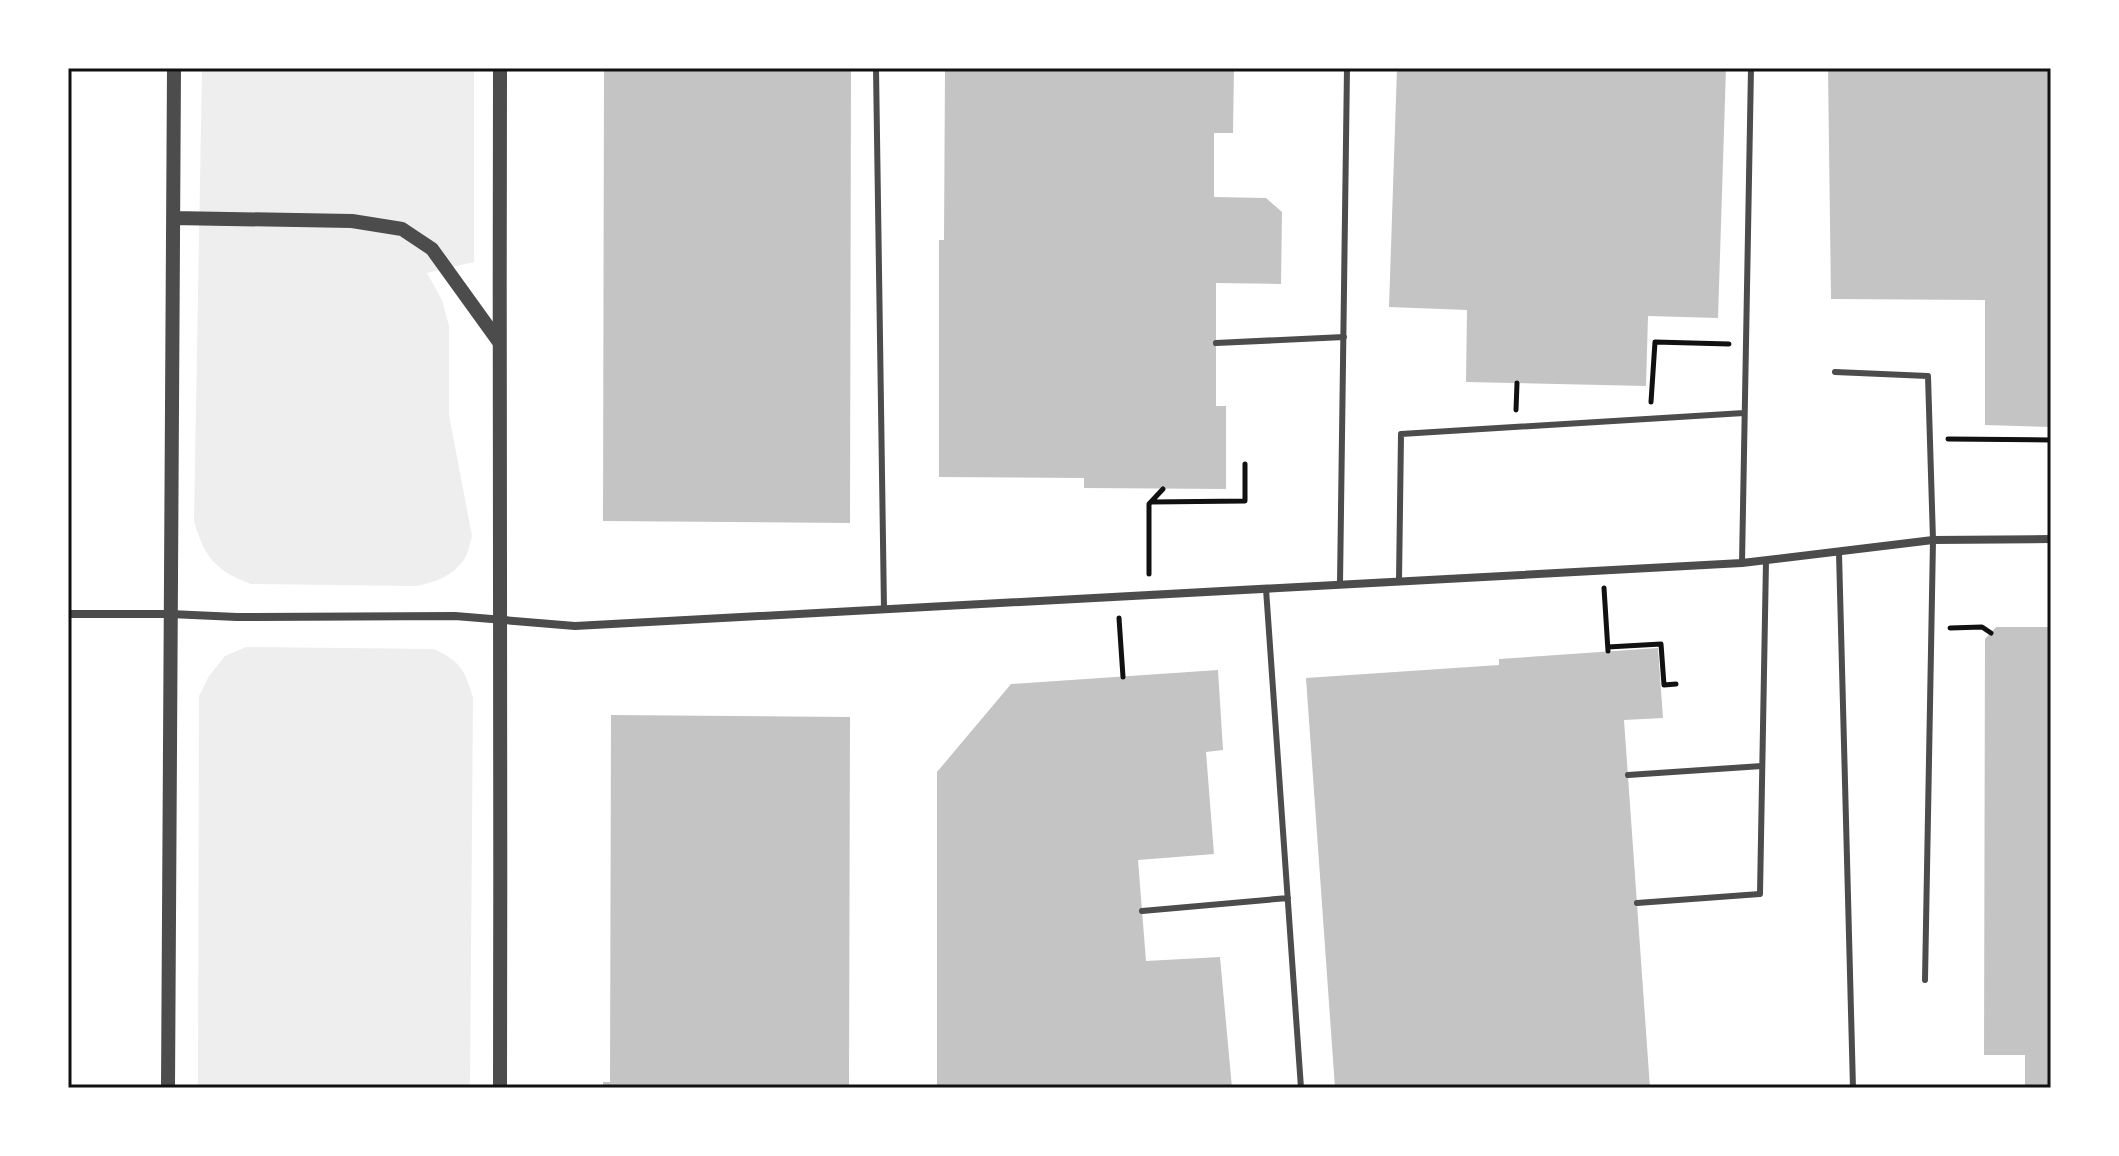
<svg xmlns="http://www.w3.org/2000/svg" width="2119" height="1156" viewBox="0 0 2119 1156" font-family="'PT Sans Narrow',sans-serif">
<rect width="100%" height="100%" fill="#fff"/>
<path fill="#eee" d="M202 68H474V262L427 273 442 300 449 326V415L472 536C470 542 469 550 466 556 456 575 435 583 415 586L251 584C216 571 204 557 194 521Z
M246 647 434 649C461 662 464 669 473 697L470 1088H198L199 696 209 676 225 656Z"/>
<path fill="#c4c4c4" d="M604 68H851L850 523 603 521Z
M945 68H1234L1233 133H1214V197L1266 198 1282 212 1281 284 1216 283V406H1226V489L1084 488V478L939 477V240H944Z
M1397 68H1726L1718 318 1648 316 1646 386 1466 382 1467 310 1389 307Z
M1828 68H2051V427L1985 425V300L1831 299Z
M1996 627H2051V1088H2025V1055H1984L1985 639Z
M1658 648 1663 718 1624 720 1650 1088H1335L1306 678 1499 665V659Z
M1218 670 1223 750 1206 752 1214 854 1138 860 1146 961 1220 957 1232 1088H937V772L1011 684Z
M611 715 850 717 849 1088H603V1082H610Z"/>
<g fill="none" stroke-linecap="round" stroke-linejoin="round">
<path stroke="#111" stroke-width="5" d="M1651 402 1655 342 1729 344
M1516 410 1517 383
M1948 439 2051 440
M1151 502 1245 501V464
M1149 574V504L1163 489
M1604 588 1608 651
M1119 618 1123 677
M1950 628 1982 627 1991 633
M1608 647 1661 644 1664 685 1676 684"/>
<path stroke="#4c4c4c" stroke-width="6" d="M876 68 884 609
M1216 343 1344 337
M1835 372 1928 376 1933 540 1925 980
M1839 553 1853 1088
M1742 563 1751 68
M1399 581 1401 434 1744 413
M1340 584 1347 68
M1266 589 1301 1088
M1628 775 1762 766
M1637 903 1760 894 1766 561
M1142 911 1288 898"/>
<path stroke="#4c4c4c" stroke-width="8" d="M68 614H170L237 617 455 616 575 626 1742 563 1933 540 2051 539"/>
<path stroke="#4c4c4c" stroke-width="14" d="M173 218 352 221 402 229 432 249 499 342
M168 1088 174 68
M500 1088C501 748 499 408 500 68"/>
</g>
<rect width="2119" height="1156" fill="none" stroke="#ffffff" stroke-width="140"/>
<rect x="70" y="70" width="1979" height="1016" fill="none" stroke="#111" stroke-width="3"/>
</svg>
